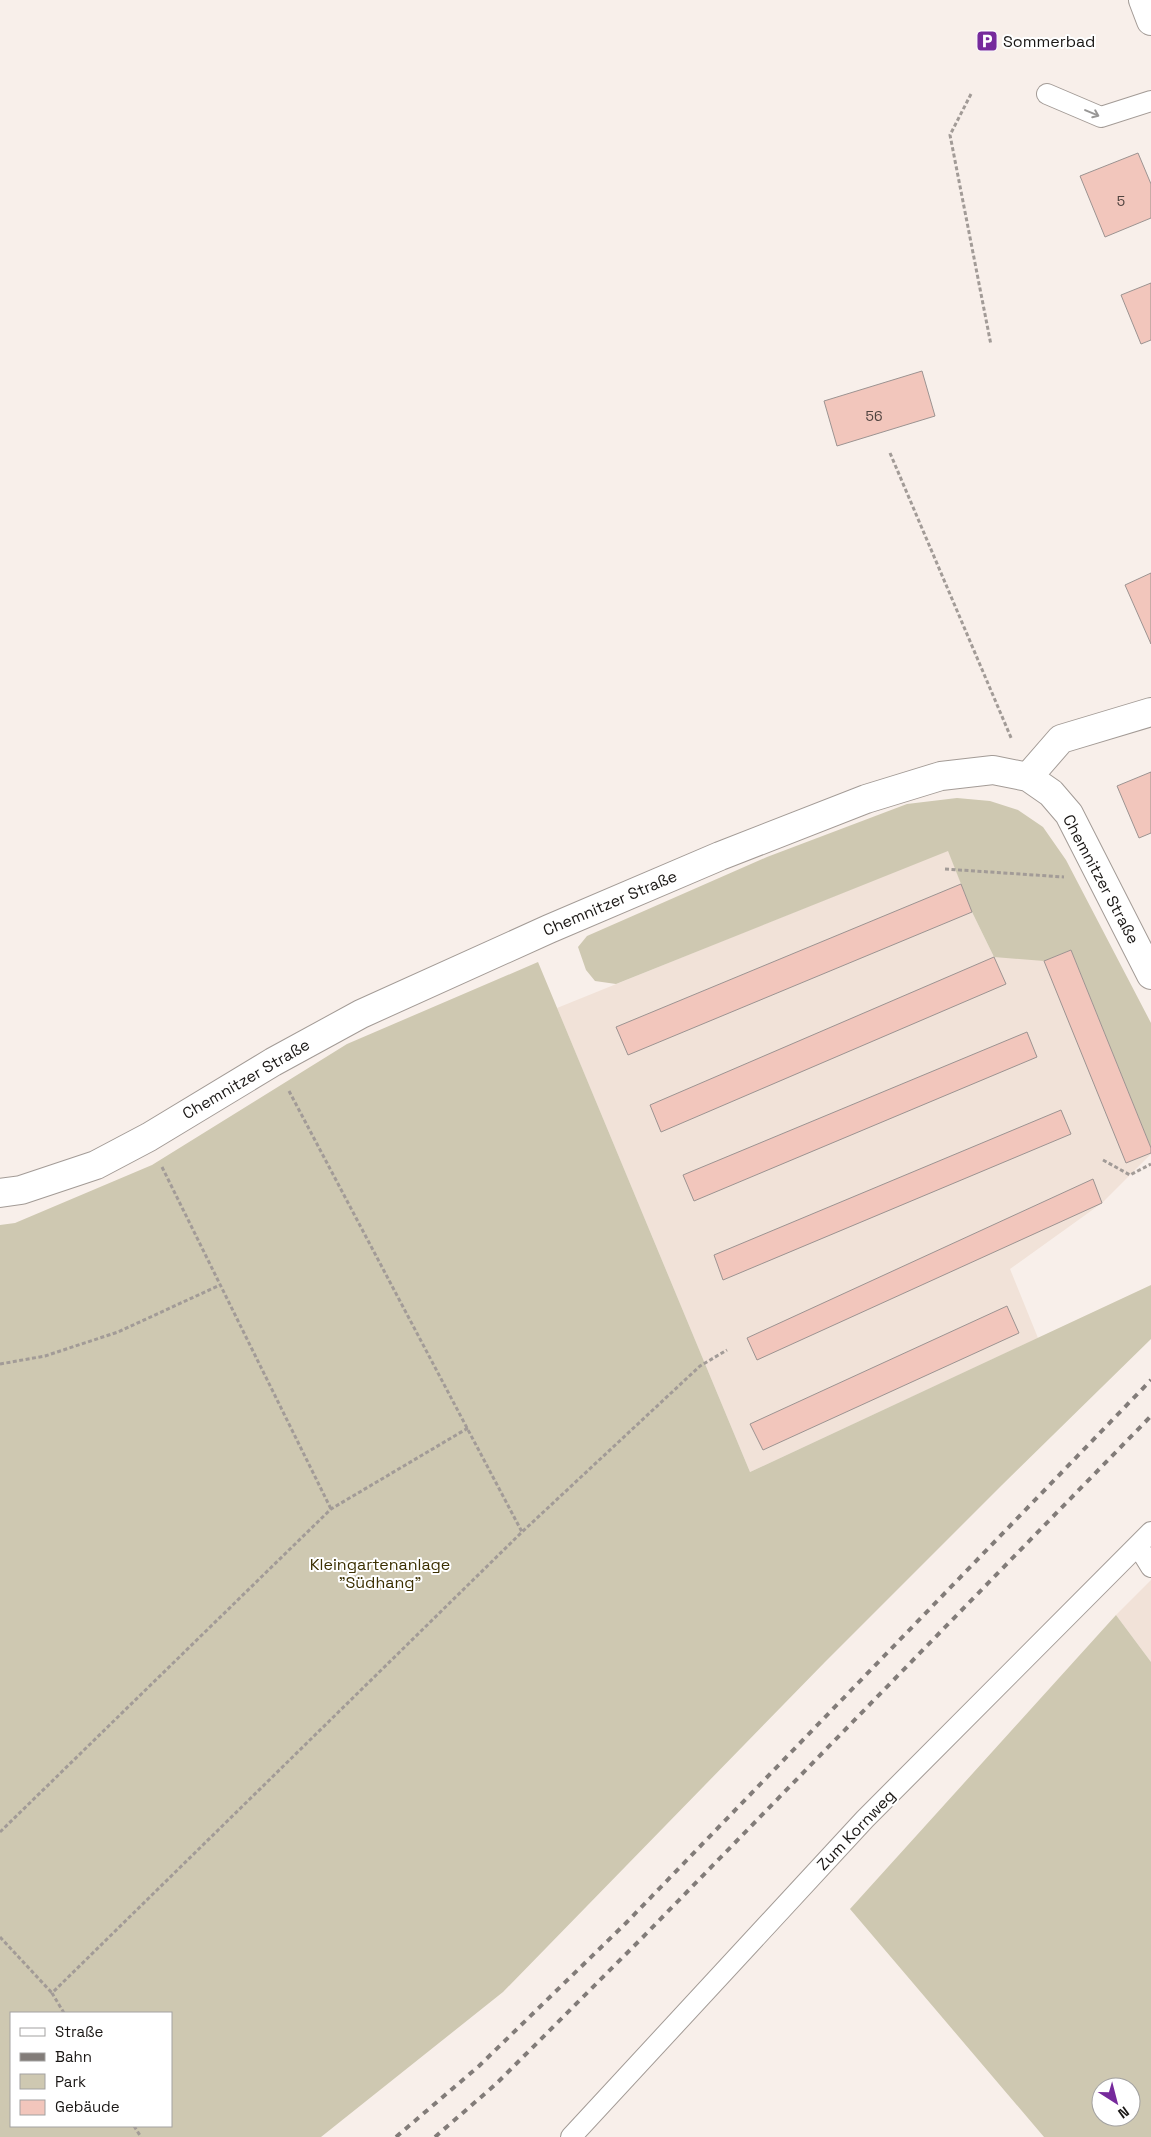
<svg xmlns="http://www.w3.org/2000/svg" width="1151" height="2137" viewBox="0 0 1151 2137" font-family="'Space Grotesk',sans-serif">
<rect width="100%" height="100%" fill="#f8efea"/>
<path fill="#f1e2d8" d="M948 850 972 912 994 957 1071 950 1151 1148V1154L1102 1203 1010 1269 1038 1338 750 1472 557 1008Z
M1151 1580V1662L1116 1615Z"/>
<path fill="#cec8b1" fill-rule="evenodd" d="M957 798 990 801 1018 810 1043 827 1066 860 1151 1023V1148L1071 950 1044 961 994 957 972 912 948 851 616 984 595 981 586 970 578 947 587 936 767 857 907 804Z
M538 962 750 1472 1151 1285V1339L1002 1485 825 1662 503 1992 321 2137H0V1225L15 1223 152 1165 347 1044ZM171 2013V2126H11V2013Z
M1116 1615 1151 1662V2137H1044L850 1909ZM1101 2087H1131V2117H1101Z"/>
<path fill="#f2c6bc" stroke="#9c9391" d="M1138 153 1151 184V218L1105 237 1080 176Z
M1151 283V340L1141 344 1121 295Z
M922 371 935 416 837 446 824 401Z
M1151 573V644L1125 585Z
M1151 772V833L1139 838 1117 786Z
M961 884 972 912 628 1055 616 1027Z
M1071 950 1151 1148V1153L1126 1163 1044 961Z
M994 957 1006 984 661 1132 650 1105Z
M1027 1032 1037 1057 694 1201 683 1175Z
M1061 1110 1071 1134 723 1280 714 1255Z
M1093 1179 1102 1203 757 1360 747 1338Z
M1007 1306 1019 1333 763 1450 750 1424Z"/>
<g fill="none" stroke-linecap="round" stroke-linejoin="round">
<g stroke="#a39b96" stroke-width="22">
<path id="service" d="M1047 94 1101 117 1151 101
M1138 1546 1151 1567
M571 2137 865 1819 1151 1532"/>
</g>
<g stroke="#a39b96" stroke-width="30">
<path id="minor" d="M1143 0 1151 21
M1028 777 1061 739 1151 712"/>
</g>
<g stroke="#a39b96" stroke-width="30">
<path id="tertiary" d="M0 1193 21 1190 96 1165 149 1137 273 1062 361 1014 549 929 720 856 866 799 941 776 993 770 1028 777 1051 793 1069 814 1151 975"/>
</g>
<path stroke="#a29b97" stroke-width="3" stroke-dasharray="4 2.5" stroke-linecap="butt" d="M971 94 950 135 991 345
M890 453 1012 740
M945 869 1064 877
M289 1091 522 1532
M1103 1160 1130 1175 1151 1164
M162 1167 331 1509
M0 1364 45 1356 118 1332 220 1285
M0 1832 331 1509 468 1428
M0 1937 52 1993
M64 2013 52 1993 522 1532 700 1366 727 1350
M134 2126 141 2137"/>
<use href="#service" stroke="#fff" stroke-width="20"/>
<use href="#minor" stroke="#fff" stroke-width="28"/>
<use href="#tertiary" stroke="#fff" stroke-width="28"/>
<path stroke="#827c79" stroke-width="4" stroke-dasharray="6 6" stroke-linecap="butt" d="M396 2137 479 2066 626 1923 1151 1380
M435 2137 496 2084 642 1938 1151 1416"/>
</g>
<defs><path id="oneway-shaft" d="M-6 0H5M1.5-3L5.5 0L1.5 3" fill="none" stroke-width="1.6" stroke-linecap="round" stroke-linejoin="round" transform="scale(1.25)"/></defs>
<use stroke="#989796" href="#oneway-shaft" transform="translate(1092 113) rotate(23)"/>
<defs>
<g id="parking-square" transform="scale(1.125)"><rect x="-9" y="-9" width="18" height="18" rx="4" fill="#762a9c" stroke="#fff"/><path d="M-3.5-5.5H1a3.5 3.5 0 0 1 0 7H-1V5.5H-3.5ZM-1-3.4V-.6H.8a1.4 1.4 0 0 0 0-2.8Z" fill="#fff"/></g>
</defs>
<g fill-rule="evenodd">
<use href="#parking-square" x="987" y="41"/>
</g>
<g text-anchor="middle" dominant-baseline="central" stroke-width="4" stroke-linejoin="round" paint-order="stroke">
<g font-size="14" fill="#50433f">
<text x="1121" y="201">5</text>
<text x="874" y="416">56</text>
</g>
<g font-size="16" fill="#1a1715" stroke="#fff" text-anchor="start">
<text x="1003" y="41">Sommerbad</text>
</g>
<g font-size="16" fill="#1a1715" stroke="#fff">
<text transform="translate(1101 879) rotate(62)">Chemnitzer Straße</text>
<text transform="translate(610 903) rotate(-23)">Chemnitzer Straße</text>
<text transform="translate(246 1079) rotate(-30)">Chemnitzer Straße</text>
<text transform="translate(856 1830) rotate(-46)">Zum Kornweg</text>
</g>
<g font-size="16" fill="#3b2f00" stroke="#fff">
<text x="380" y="1564">Kleingartenanlage<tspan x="380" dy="18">"Südhang"</tspan></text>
</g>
</g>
<rect x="10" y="2012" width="162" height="115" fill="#ffffff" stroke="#a3a2a1"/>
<rect x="20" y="2028" width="25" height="8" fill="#ffffff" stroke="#a3a2a1"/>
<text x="55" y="2037" font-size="15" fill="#1a1715">Straße</text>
<rect x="20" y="2053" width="25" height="8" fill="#827c79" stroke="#a3a2a1"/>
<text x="55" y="2062" font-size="15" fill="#1a1715">Bahn</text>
<rect x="20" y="2074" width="25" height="15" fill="#cec8b1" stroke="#a3a2a1"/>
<text x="55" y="2087" font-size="15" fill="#1a1715">Park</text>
<rect x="20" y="2100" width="25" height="15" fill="#f2c6bc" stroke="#a3a2a1"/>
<text x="55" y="2112" font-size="15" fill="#1a1715">Gebäude</text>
<g transform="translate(1116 2102) rotate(144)"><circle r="24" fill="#ffffff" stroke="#a3a2a1"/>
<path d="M0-4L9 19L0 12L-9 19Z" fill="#762a9c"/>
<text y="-8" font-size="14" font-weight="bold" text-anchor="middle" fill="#1a1715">N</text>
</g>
</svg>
